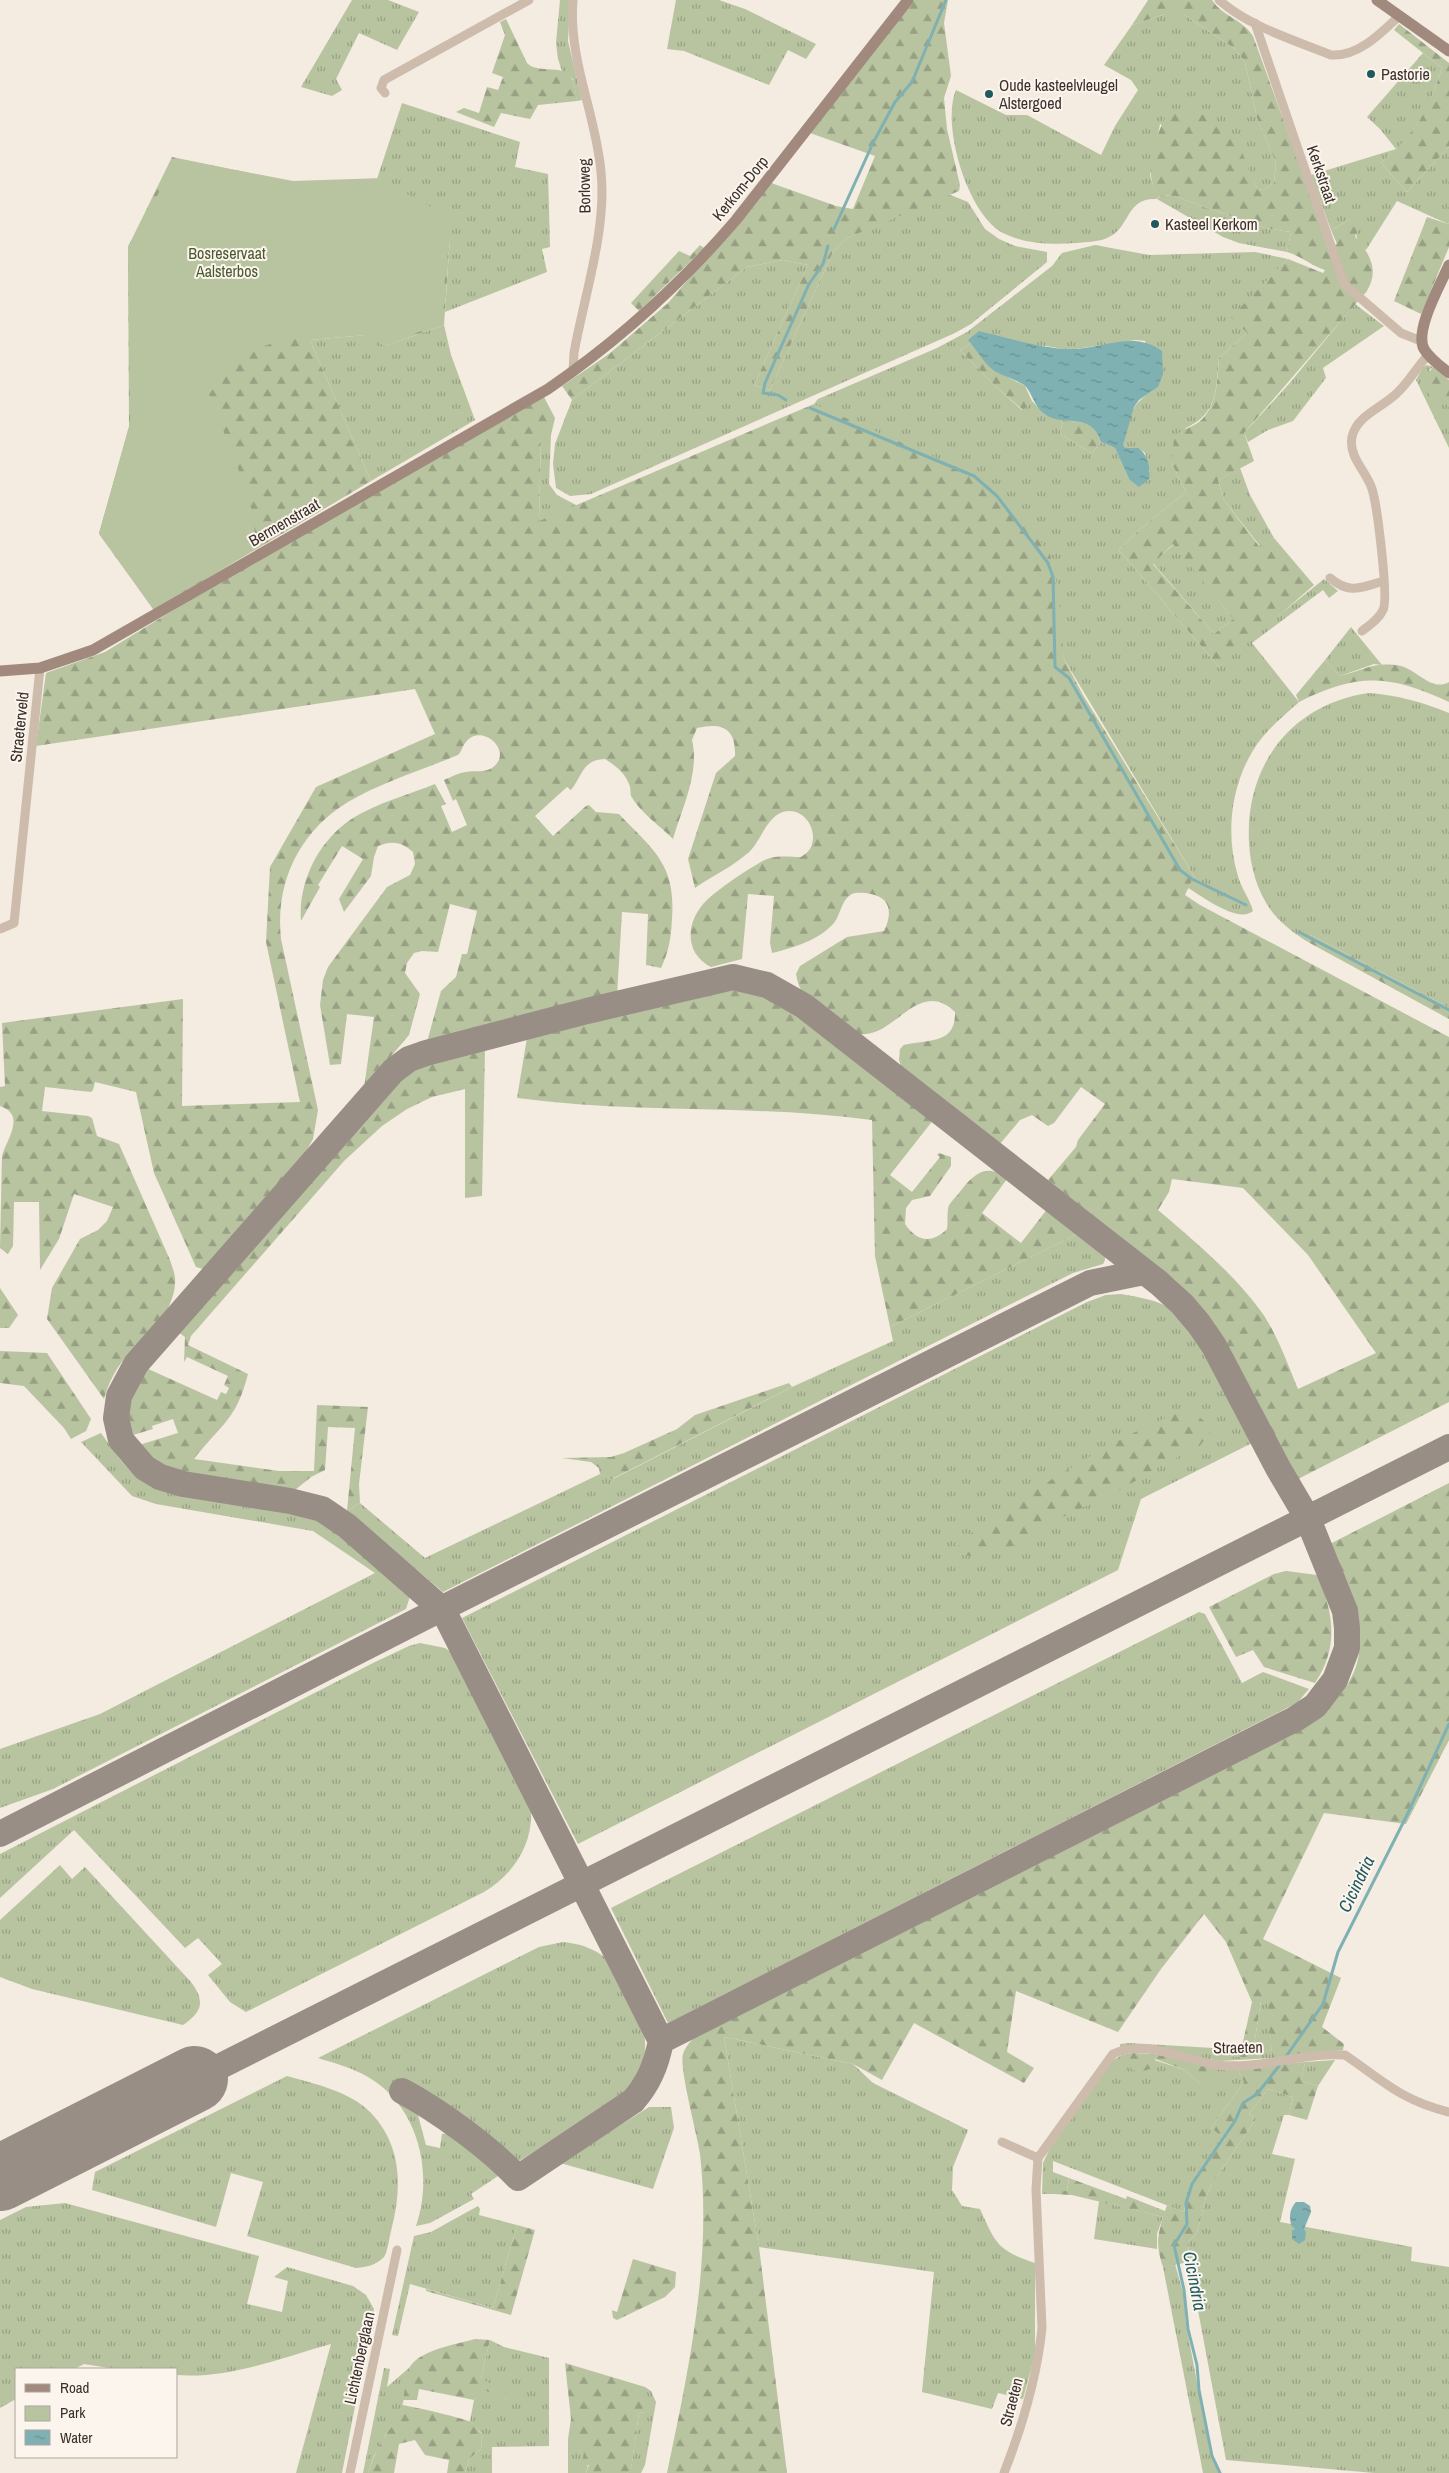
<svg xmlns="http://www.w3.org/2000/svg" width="1449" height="2473" viewBox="0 0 1449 2473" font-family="'Archivo Narrow',sans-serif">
<defs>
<pattern id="grass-tufts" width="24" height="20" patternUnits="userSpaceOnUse" patternTransform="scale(1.25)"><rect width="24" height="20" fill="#b8c4a0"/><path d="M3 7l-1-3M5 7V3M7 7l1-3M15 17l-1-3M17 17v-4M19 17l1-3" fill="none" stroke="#97a083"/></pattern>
<pattern id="forest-firs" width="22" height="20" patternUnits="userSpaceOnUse" patternTransform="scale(1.25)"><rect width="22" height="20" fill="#b8c4a0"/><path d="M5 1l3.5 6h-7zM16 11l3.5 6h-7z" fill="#97a083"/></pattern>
<pattern id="water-ripples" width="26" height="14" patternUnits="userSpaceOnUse" patternTransform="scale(1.25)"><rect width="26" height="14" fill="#7fb0b2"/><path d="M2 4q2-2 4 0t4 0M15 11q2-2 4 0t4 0" fill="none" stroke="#699091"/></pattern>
</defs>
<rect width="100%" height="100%" fill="#f4ebe1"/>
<path fill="url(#grass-tufts)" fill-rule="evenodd" d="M352 0H388L419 12 397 50 359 33 336 79 342 90 332 96 301 87Z
M560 0H570L568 41 582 100 577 101 573 79 562 71 558 59 556 43Z
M676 0H719L745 9 816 44 806 59 788 50 769 85 684 51 667 49Z
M1165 14H1183L1235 49 1245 62 1257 118 1276 163 1274 183 1263 190 1258 189 1253 181 1160 124 1150 175 1157 199 1161 195 1174 196 1265 228 1291 232 1287 252 1239 243 1223 237 1157 199C1126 197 1131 226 1109 237 1100 242 1086 242 1076 243 1051 245 1024 244 1001 232 967 212 941 125 956 90L1006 115H1027L1101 155 1115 126 1138 90 1131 80 1104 65 1132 25Z
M1423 53 1442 68 1427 110 1407 139 1381 163 1407 192 1449 147V222L1448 224 1397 201 1366 250 1357 242 1356 231 1351 219 1331 230 1311 175 1396 149 1380 129 1367 117Z
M402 103 520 142 515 167 548 174 550 247 542 249 547 272 445 312 451 220 377 179Z
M948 194 968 202 985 229 999 239 1015 246 1047 252V262L971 324 955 333 591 494 570 496 556 488 553 464 555 444 572 400 747 267 783 260 808 265 754 385 770 390 833 252 845 239Z
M1095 245 1149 255 1255 252 1288 259 1232 317 1247 333 1219 358C1216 390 1218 413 1186 428L1172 464 1186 492 1140 529 1119 550 1219 667 1249 639 1324 579 1338 591 1329 598 1323 590 1252 643 1299 702C1286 714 1272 725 1261 739 1232 776 1224 831 1238 876 1241 888 1250 899 1253 911 1238 924 1202 896 1188 888L1194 876 1064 659 1061 640 814 404 818 399 937 348 967 332 1052 266 1062 253ZM1136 340 1145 341 1158 387C1130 405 1129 413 1123 445L1124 448H1139L1145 453 1150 472 1129 479 1115 448 1101 442 1092 453 1060 434 1063 420 1044 414 1032 401 1022 410 995 386 960 350 971 343 1046 346 1069 350Z
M1355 304 1384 326 1323 368 1326 378 1293 421 1268 430 1248 442 1244 433 1288 385Z
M444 325 451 355 475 420 371 481 310 340 366 335 385 346Z
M1427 365 1433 367 1429 370 1449 406V448L1416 380 1423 367Z
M541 435H551L549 484 557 495 578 506 539 521Z
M1240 468 1250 495 1274 538 1260 546 1224 500 1218 480Z
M1174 544 1233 619 1214 634 1153 563Z
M1351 627 1382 665 1374 664 1340 676 1325 660Z
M1369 693C1397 695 1422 702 1449 713V1008L1311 935 1308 942C1295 934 1283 925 1273 913 1258 894 1250 867 1249 842 1245 766 1291 704 1369 693Z
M1079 1233C1089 1240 1112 1251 1103 1264L1073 1273 1025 1297 443 1592 347 1511 360 1503 425 1558 600 1474 613 1479 792 1387 893 1341 890 1327Z
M1121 1294C1138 1297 1157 1300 1172 1309 1205 1329 1234 1408 1252 1443L1141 1499 1118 1570 578 1844 462 1618 1087 1302 1106 1295Z
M101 1433C111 1447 121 1463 135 1474 177 1510 273 1496 325 1523L411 1593 406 1609 53 1789 0 1808V1749L100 1714 375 1573 313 1531 156 1504 132 1496 81 1442Z
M1199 1612 1205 1614 1242 1683 1263 1672 1309 1689 1298 1702 1283 1710 668 2023 611 1908Z
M420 1643 445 1648 460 1658 528 1792C539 1833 520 1870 484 1892L246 2012 230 2002 208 1975 222 1964 198 1938 185 1948 74 1830 0 1898V1854L375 1662 409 1646Z
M60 1865 72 1879 85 1867 191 1982C205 2001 203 2011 183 2025L32 1989 0 1977V1920Z
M563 1942C594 1945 614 1959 628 1987 645 2021 656 2057 628 2091 618 2102 600 2111 587 2119 565 2133 542 2147 519 2161 496 2144 421 2083 398 2079L395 2095 415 2104 426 2145 440 2148 442 2134 450 2133 499 2171 498 2176 471 2194 474 2199 430 2223 416 2226C434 2174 419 2106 368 2077 353 2068 334 2063 318 2058L539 1947Z
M1261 2001H1269L1272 2058 1220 2061 1145 2048 1120 2047V2044L1129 2043 1213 2048 1231 2057H1245L1254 2045Z
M724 2037 853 2064 873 2083 968 2130 953 2167 952 2190 962 2206 980 2209C996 2244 997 2250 1035 2263V2354L1023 2399 998 2393 992 2409 922 2392 934 2272 759 2247Z
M1133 2053 1185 2070 1200 2084 1218 2068H1237L1244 2082 1211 2128 1225 2139C1208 2161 1188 2185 1184 2212L1053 2161V2172L1069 2178 1067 2191H1053V2194H1042L1043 2163 1050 2148 1112 2061 1122 2055Z
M1335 2060 1318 2086 1301 2081 1305 2062Z
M287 2076C315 2084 349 2091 370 2112 403 2146 402 2189 391 2231 389 2238 388 2251 384 2257 376 2265 367 2267 356 2268L247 2236 263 2182 231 2173 216 2227 92 2190 95 2172Z
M1268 2089 1293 2097 1289 2115H1284L1272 2154 1295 2159 1280 2222 1412 2247 1411 2261 1449 2267V2473H1374L1226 2460 1189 2262 1188 2242 1197 2233 1206 2197 1213 2182 1256 2119 1249 2114Z
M649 2107H671L674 2128 653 2189 560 2163Z
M1099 2201 1163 2217 1157 2234V2249L1094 2239Z
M65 2203 259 2256 247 2304 282 2312 288 2281 274 2277 287 2267 353 2286 366 2295 374 2309 342 2473H296L331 2344C280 2358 230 2379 176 2375V2369H116L84 2364 74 2369H16V2399L0 2408V2220L26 2207Z
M478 2206 480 2209 479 2215 517 2225 493 2308 410 2284 398 2336 392 2335 414 2236 431 2232Z
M1175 2264 1184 2296 1186 2324 1211 2457 1219 2473H1203L1163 2267Z
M490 2340 504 2347 549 2358V2446L492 2447V2473H465L469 2459 481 2449 482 2434 470 2421 474 2400 484 2389 508 2400 481 2378Z
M410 2367 399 2423 386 2434 374 2456 368 2473H363L384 2368 390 2369 387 2387Z
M645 2387 651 2391 656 2402 645 2465 641 2473H627L631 2469 639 2413 645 2412Z
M568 2439C572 2440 581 2440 584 2444 590 2451 589 2465 586 2473H568Z"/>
<path fill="url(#forest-firs)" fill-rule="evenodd" d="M912 0H948L944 23 951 76 944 98 947 129 960 185 959 191 845 239 833 252 770 390 754 385 808 265 783 260 747 267 572 400 562 386 609 354 668 303 771 183 836 206 853 209 875 156 810 133Z
M1148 0H1212C1222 16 1242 19 1253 36L1329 246 1337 244 1331 230 1351 219 1357 220 1361 225 1355 236C1358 243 1363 245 1366 251 1375 266 1375 278 1366 292L1244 433 1254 461 1218 480 1224 500 1259 546 1274 538 1314 585 1219 667 1119 550 1140 529 1186 492 1172 464 1174 436C1182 430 1192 427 1199 422 1218 406 1217 381 1219 358L1247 333 1231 317 1288 259 1323 273 1325 270C1312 266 1301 256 1287 252L1291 232 1265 228 1174 196 1161 195 1156 199C1155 191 1152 184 1151 176 1148 157 1160 125 1170 109 1202 110 1226 120 1241 150 1247 163 1250 177 1258 189L1263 190 1274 183 1276 163 1257 118 1245 62 1235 49 1183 14H1165L1132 25ZM1173 544 1233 619 1214 634 1153 564Z
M506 19 527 63C538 75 566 62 573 81 575 87 576 94 577 101L538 105 530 119 501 113 494 127 456 112 464 108 479 113 487 87 498 90 503 77 492 73 505 35 500 22Z
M1399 24 1449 63V147L1407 192 1381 163C1418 130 1426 115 1442 68L1394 30Z
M172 157 294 182 377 179 451 220 444 325 385 346 366 335 310 340 371 481 154 610 99 534 129 426 128 247Z
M1427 217 1448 224 1449 222V247L1421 314 1394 301Z
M700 245 704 248 639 311 631 303 679 251 690 256Z
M971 343 992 369 1025 386 1032 401 1023 410 995 386 960 350Z
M1433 367 1449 380V406L1430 396 1423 386 1424 379Z
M544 397 555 418 551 435H541L539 521 814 404 984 479 1015 508 1050 554 1058 588 1064 659 1083 695 1194 876 1185 895 1200 905 1449 1037V1402L1298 1479 1229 1350 1197 1302 1175 1280 1048 1180 1076 1147 1078 1140 1105 1104 1081 1087 1054 1123 1048 1126 1032 1115 1020 1120 999 1145 903 1071 899 1060 900 1049 904 1045C928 1039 956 1045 955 1012 918 977 895 1038 860 1034 846 1032 834 1020 823 1013 808 1002 799 993 796 974L800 966 847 937 884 931C892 915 892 898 871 894 866 893 857 892 852 894 841 900 841 914 834 923 819 940 793 948 772 953L770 943 774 896 748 894 742 959 711 967C683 953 686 920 707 900 718 889 753 865 767 859 777 855 791 857 801 857 804 855 808 852 810 849 819 833 807 810 788 811 767 813 762 840 749 852 734 866 712 876 695 888L688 859 716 773 735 756C736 728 722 722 697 728L692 740C700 772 682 808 673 839 660 826 640 812 631 796 630 792 631 788 629 784 625 773 615 765 605 759 582 760 583 775 571 790L567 787 535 816 553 836 586 806 589 805 596 812 619 814C654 851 676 864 672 919 671 938 669 951 661 968L646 965 648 914 622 912 617 995 427 1042 441 991 456 977 462 954H467L477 911 450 904 438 952 422 951 414 953 407 963 405 973 420 994 409 1035 364 1088 374 1017 347 1014 341 1064 330 1065 320 1005 323 980 328 967 387 887 410 875 415 864 413 852C402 842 392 840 378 846L374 857 371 876 344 912 339 899 363 859 342 846 318 885 320 887 301 921C298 881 319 840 353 818 377 803 408 795 435 784L446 804 441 806 452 832 467 825 456 799 453 801 444 780C451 777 458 773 466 772 475 770 484 773 492 768 515 752 482 722 466 742 462 746 462 751 458 755 422 770 382 782 348 802 299 832 275 882 281 939L318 1110 313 1139 303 1157 208 1266 203 1269 196 1267 154 1173 136 1092 95 1082 93 1090 91 1092 45 1087 42 1111 88 1116 92 1118 97 1136 119 1144 170 1260C172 1267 176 1275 175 1283 174 1314 144 1336 125 1358 115 1370 108 1384 104 1399L47 1319 52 1288 80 1239 98 1230 107 1221 113 1207 74 1194 59 1239 40 1270 39 1202H14L13 1246 8 1254 0 1248 2 1156C6 1140 27 1115 0 1106V1087L5 1086 2 1023 183 999 182 1106 300 1102 266 942 270 867 316 787 435 734 415 689 36 746 46 673 105 652 213 586ZM1172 1179 1243 1188 1308 1255 1376 1353 1298 1389C1287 1363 1277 1333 1260 1310 1232 1272 1193 1240 1158 1210L1169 1192Z
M1063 420C1083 423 1094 420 1101 442L1092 453 1060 434Z
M1325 660 1340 676C1364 670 1375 661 1401 666 1417 670 1432 692 1449 682V702C1390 675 1359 672 1299 702L1296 695Z
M1311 935 1449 1008V1019L1308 942Z
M731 987 748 988 780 1002 934 1119 890 1175 912 1192 940 1157 937 1155 939 1153 951 1157V1166L930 1196 912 1200 906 1208 905 1224C917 1242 932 1244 947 1229 948 1222 947 1216 948 1209 948 1204 956 1197 959 1193 972 1176 986 1161 1007 1179L982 1213 1021 1243 1048 1208 1079 1233 890 1327 875 1256 872 1120C754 1104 635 1114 517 1098L527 1038 713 989Z
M485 1050 482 1196 465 1198V1089L432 1097 407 1109 382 1126 344 1161 191 1336 188 1345 248 1374C236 1421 221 1424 194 1459L279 1471H314L317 1405 368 1407 359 1484 360 1503 347 1511 355 1428 328 1427 325 1470 311 1477 295 1490 182 1475 160 1468 139 1445 178 1433 173 1419 152 1426 153 1429 133 1435C115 1413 132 1385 146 1368L217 1400 221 1392 226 1394 229 1388 224 1385 228 1376 187 1357 184 1362 185 1337 178 1332 324 1161 398 1080 421 1066Z
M0 1288 18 1315 9 1328H0Z
M0 1351 47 1353 91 1419 86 1431 71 1439 64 1428 24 1386 0 1383Z
M789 1383 792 1387 612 1479 600 1474 599 1468 591 1462 562 1458 611 1457 624 1453 677 1429 695 1415Z
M1175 1414 1199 1417 1213 1428 1199 1447 1163 1464 1122 1489 1046 1525 1019 1544 976 1555 966 1556 955 1550 964 1538C1031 1492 1100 1445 1175 1414Z
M1449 1483V1740L1406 1824 1324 1813 1263 1939 1341 1978 1322 2027 1344 2044 1343 2050 1272 2058 1268 2001H1261L1254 2045 1246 2057H1231L1213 2048 1238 2050 1242 2046 1252 2002 1226 1942 1204 1914 1161 1969 1118 2032 1016 1991 1007 2052 1034 2068 1024 2083 914 2023 882 2080 853 2064 724 2037 759 2247 787 2473H667C689 2368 712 2262 700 2154 697 2133 679 2069 683 2054 687 2043 694 2038 702 2031L1310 1723C1385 1667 1362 1616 1328 1545Z
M1286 1571 1317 1575C1334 1613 1339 1647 1315 1683L1264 1667 1253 1650 1236 1657 1209 1607 1274 1574Z
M1133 2053 1154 2054 1218 2068 1214 2080 1207 2086 1200 2084 1185 2070 1155 2059 1152 2068C1142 2072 1132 2075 1128 2062Z
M1305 2062 1301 2081 1318 2086 1307 2120 1289 2115 1293 2097 1268 2089 1249 2114 1256 2119 1213 2182 1206 2197 1197 2233 1188 2242 1189 2262 1163 2267C1156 2245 1157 2238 1163 2217L1072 2195 1053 2194V2191H1067L1069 2178 1126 2199 1127 2196 1165 2211 1167 2205 1184 2212 1193 2181 1225 2139 1211 2128 1244 2082 1237 2068Z
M517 2225 535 2230 511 2315 426 2291V2289L493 2308Z
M633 2259 676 2272 675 2287 665 2297 617 2320 613 2318 612 2310 617 2312Z
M475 2339 490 2340 481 2378 511 2396 508 2400 484 2390 474 2400 419 2389 417 2400H403C405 2390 406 2378 409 2369 417 2350 458 2344 475 2339Z
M565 2363 645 2387V2412L639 2413 631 2470 627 2473H586L589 2465 582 2464 585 2445 581 2444V2442L568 2439 571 2419Z
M402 2405C411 2406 467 2419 471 2422 475 2425 478 2431 482 2434L481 2449 469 2459 465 2473H447L449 2460 425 2455 415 2440 399 2444 394 2473H368C373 2460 377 2447 385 2436 396 2419 398 2428 402 2405Z"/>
<path fill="#b8c4a0" d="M178 159 293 181 384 178 383 181 449 217 452 227 445 273 443 323 384 345 364 335 286 339 258 348 231 367 209 394 239 471 252 511 257 548 153 609 99 533 130 424 128 247Z"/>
<path fill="url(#water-ripples)" d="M979 331C1006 337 1041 349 1069 349 1101 350 1133 329 1162 351L1163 374 1158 387 1139 400 1134 407 1123 445 1125 448H1139C1148 456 1151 468 1149 479L1139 487 1129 479 1115 448 1101 442C1091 410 1064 429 1043 413 1034 406 1031 390 1024 385 1015 379 1002 376 993 370 984 363 976 349 968 340Z
M1296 2202H1304L1310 2206 1311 2212 1304 2229 1306 2232 1305 2240 1299 2244 1292 2239V2232L1295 2229 1291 2225C1289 2215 1290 2209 1296 2202Z"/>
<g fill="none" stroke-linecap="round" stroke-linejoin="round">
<path stroke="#7fb0b2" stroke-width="3" d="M834 229 873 143 895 102 912 82 946 0
M786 400 778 395 763 393 765 383 809 284 823 264 828 246
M810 408 974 476 997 496 1048 563 1053 577 1055 667 1069 678 1180 870 1192 879 1246 905
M1299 932 1449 1010
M1287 2055 1323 2004 1338 1952 1407 1815 1449 1724
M1220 2473 1212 2456 1199 2390 1197 2365 1188 2329 1184 2290 1174 2245 1187 2224 1186 2203 1192 2184 1235 2121 1243 2103 1257 2094 1279 2066"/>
<path stroke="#988e86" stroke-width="26" d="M0 1834 423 1618 1090 1283 1144 1272
M195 2079 1449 1447
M402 2091C438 2110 490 2148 518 2178L633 2101C649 2083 656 2065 661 2041L443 1610 347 1526 322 1509 290 1501 183 1484 160 1477 145 1468 121 1440 116 1418 119 1396 136 1364 393 1071 409 1059 426 1053 587 1011 733 977 767 985 804 1006 1159 1283 1182 1304 1199 1324 1214 1346 1278 1468 1308 1519 1345 1611 1347 1628V1648L1335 1680 1315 1706 1295 1719 661 2041"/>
<path stroke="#988e86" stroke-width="66" d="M0 2178 195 2079"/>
<path stroke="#cdbbac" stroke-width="9" d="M1219 0C1250 27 1294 40 1331 55 1358 57 1381 33 1399 16
M1255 23 1344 284 1401 333 1421 341
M385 93 381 88 384 80 529 0
M573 371 574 353C584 296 607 230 601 172 596 114 568 60 573 0
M1330 578C1350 595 1361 587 1384 581
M1362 631C1370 625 1379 619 1383 610 1389 599 1377 504 1372 489 1367 472 1348 457 1352 437 1357 415 1382 408 1397 393 1409 382 1417 367 1428 355
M0 929 14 923 40 668
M1002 2142 1038 2158
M350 2473 397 2250
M1004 2473C1022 2427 1037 2377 1042 2328L1036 2189 1038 2158 1113 2054C1145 2038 1186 2061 1218 2065 1259 2070 1304 2052 1345 2055 1382 2080 1402 2101 1449 2112"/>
<path stroke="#a18a7d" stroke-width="11" d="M1377 0 1449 51
M1449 265C1441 284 1414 330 1424 349 1430 359 1440 366 1449 373
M0 671 40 668 93 650 548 389C618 341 681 284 736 220L908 0"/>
</g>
<g fill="#1f5a5e" stroke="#fbf5ee" stroke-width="2">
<circle cx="1371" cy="74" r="5"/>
<circle cx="989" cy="94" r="5"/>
<circle cx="1155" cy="224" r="5"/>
</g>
<g text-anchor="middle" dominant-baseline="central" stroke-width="4" stroke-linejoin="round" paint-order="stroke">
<g font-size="16" fill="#3b302b" stroke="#fbf5ee" text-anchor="start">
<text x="1381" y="74">Pastorie</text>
<text x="999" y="85">Oude kasteelvleugel<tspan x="999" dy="18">Alstergoed</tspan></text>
<text x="1165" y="224">Kasteel Kerkom</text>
</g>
<g font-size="16" fill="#3b302b" stroke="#fbf5ee">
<text transform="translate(1322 174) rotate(71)">Kerkstraat</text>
<text transform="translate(584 186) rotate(-91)">Borloweg</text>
<text transform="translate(740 188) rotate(-51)">Kerkom-Dorp</text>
<text transform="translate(284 522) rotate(-30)">Bermenstraat</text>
<text transform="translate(19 727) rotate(-84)">Straeterveld</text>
<text transform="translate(1238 2047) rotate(-1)">Straeten</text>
<text transform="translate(359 2358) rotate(-78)">Lichtenberglaan</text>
<text transform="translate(1011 2402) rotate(-75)">Straeten</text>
</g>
<g font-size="16" fill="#4a5a2e" stroke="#fbf5ee">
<text x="227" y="253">Bosreservaat<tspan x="227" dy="18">Aalsterbos</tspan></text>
</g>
<g font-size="18" font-style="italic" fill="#1f5a5e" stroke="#fbf5ee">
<text transform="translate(1356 1884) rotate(-64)">Cicindria</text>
<text transform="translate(1195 2281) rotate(79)">Cicindria</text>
</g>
</g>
<rect x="15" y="2368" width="162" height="90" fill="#fbf5ee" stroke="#aea6a0"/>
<rect x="25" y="2384" width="25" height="8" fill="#a18a7d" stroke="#aea6a0"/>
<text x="60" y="2393" font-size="15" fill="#3b302b">Road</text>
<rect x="25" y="2406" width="25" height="15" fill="#b8c4a0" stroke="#aea6a0"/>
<text x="60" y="2418" font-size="15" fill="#3b302b">Park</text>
<rect x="25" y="2430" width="25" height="15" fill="url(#water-ripples)" stroke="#aea6a0"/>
<text x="60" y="2443" font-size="15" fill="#3b302b">Water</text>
</svg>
